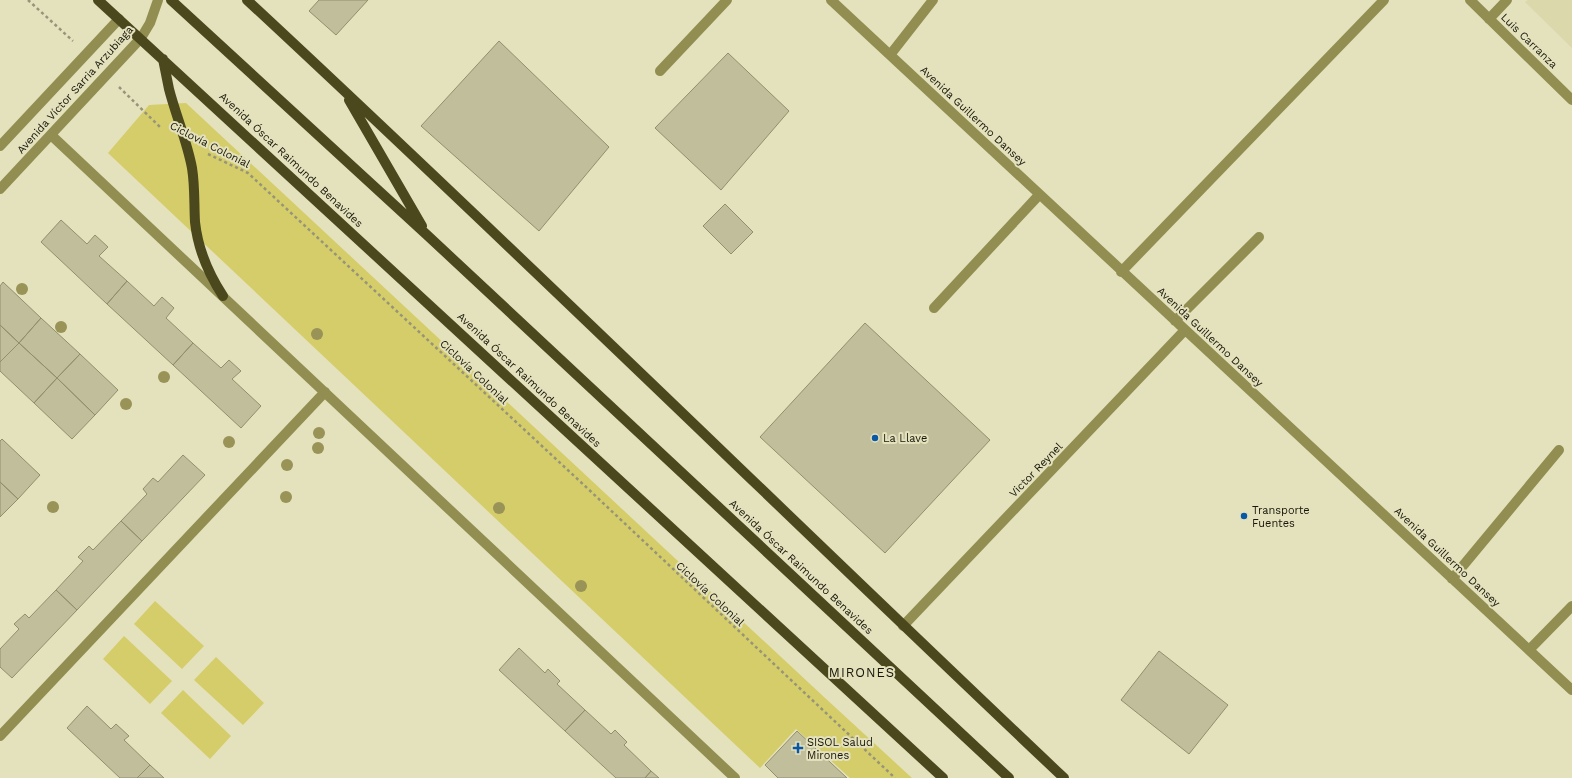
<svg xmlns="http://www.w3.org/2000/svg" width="1572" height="778" viewBox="0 0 1572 778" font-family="'Work Sans',sans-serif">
<rect width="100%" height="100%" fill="#e4e1bd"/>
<path fill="#dbd8ac" d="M1528 0H1572V48L1525 2Z"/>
<path fill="#d5cd69" d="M186 103 824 697 912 778H850L796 729 760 768 108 153 149 105Z
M155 601 204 646 182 669 134 624Z
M124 636 172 681 150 704 103 659Z
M216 657 264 703 243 725 194 680Z
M183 690 231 736 210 759 161 713Z"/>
<path fill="#c0be9b" stroke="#918f6d" d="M319 0H368L336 35 309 11Z
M499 41 609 147 539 231 421 126Z
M728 53 789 111 721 190 655 128Z
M725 204 753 232 731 254 703 226Z
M61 220 87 244 95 235 108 247 99 256 127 281 107 304 41 242Z
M127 281 154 306 162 297 174 308 166 318 193 343 173 365 107 304Z
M3 282 41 318 19 343 0 325V286Z
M41 318 80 354 57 378 19 343Z
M865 323 990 440 885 553 760 437Z
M0 325 19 343 0 362Z
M19 343 57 378 34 403 0 371V362Z
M193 343 221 368 229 360 241 371 232 379 261 406 241 428 173 365Z
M80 354 118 390 95 415 57 378Z
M57 378 95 415 72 439 34 403Z
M2 439 40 475 18 499 0 482V441Z
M183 455 205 475 142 541 121 521 147 494 143 489 153 478 158 482Z
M0 482 18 499 0 517Z
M121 521 142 541 77 610 56 590 83 561 78 557 89 546 93 550Z
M56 590 77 610 12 678 0 667V649L19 629 14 624 25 614 29 618Z
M519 648 545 673 548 669 560 681 557 684 585 710 565 731 499 670Z
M1159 651 1228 705 1189 754 1121 700Z
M87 706 111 729 116 724 129 736 124 740 150 765 137 778H120L67 728Z
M585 710 611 734 615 730 627 742 624 745 651 771 645 778H616L565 731Z
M797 731 847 778H778L765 765Z
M150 765 164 778H137Z
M651 771 659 778H645Z"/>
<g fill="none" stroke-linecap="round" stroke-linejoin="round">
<path stroke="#969479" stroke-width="2.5" stroke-dasharray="3 3" stroke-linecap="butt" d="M28 0 73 41
M119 87 160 127
M208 154 248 173 585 486 895 778"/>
<path stroke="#928d50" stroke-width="10" d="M831 0 1572 690
M1470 0 1572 100
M1489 19 1507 0
M890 55 933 0
M660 71 727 0
M51 135 735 778
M0 146 119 19
M0 189 141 38 150 23 158 0
M1121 272 1384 0
M934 308 1039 195
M1175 321 1259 237
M1452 579 1559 450
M903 626 1185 330
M1529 650 1572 606
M0 736 325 392"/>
<path stroke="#4b481d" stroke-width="10" d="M98 0 943 778
M171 0 427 235 1009 778
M247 0C523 256 791 520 1064 778
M163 59C165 69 167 79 169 89 176 116 187 141 192 168 195 186 194 204 195 222 198 250 208 273 223 296
M349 100 422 226"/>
</g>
<g fill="#999357">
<circle cx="22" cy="289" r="6"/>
<circle cx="61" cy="327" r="6"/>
<circle cx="317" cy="334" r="6"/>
<circle cx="164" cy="377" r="6"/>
<circle cx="126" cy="404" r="6"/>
<circle cx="319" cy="433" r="6"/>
<circle cx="229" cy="442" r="6"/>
<circle cx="318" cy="448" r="6"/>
<circle cx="287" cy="465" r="6"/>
<circle cx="286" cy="497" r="6"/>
<circle cx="53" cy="507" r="6"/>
<circle cx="499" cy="508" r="6"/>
<circle cx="581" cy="586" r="6"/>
</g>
<g fill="#0858a6" stroke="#e4e1bd" stroke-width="1.5">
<circle cx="875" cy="438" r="4"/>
<circle cx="1244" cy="516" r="4"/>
<path d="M796 742h4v4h4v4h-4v4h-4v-4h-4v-4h4z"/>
</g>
<g text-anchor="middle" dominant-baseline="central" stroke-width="4" stroke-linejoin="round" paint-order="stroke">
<g font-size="11" fill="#171609" stroke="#e4e1bd">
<text transform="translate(1529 41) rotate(44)">Luis Carranza</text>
<text transform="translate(75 90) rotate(-48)">Avenida Víctor Sarria Arzubiaga</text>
<text transform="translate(973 116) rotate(43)">Avenida Guillermo Dansey</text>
<text transform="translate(210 145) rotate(27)">Ciclovía Colonial</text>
<text transform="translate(291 160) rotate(43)">Avenida Óscar Raimundo Benavides</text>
<text transform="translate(1210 337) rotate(43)">Avenida Guillermo Dansey</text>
<text transform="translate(474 372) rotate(43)">Ciclovía Colonial</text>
<text transform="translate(529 380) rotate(43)">Avenida Óscar Raimundo Benavides</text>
<text transform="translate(1036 470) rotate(-46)">Victor Reynel</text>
<text transform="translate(1447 557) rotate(43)">Avenida Guillermo Dansey</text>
<text transform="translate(801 567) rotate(43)">Avenida Óscar Raimundo Benavides</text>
<text transform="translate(710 594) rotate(43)">Ciclovía Colonial</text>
</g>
<g font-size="11" fill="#171609" stroke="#e4e1bd" text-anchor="start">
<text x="883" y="438">La Llave</text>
<text x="1252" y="510">Transporte<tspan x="1252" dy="13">Fuentes</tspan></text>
<text x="807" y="742">SISOL Salud<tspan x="807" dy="13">Mirones</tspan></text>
</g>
<g font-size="13" letter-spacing="1" fill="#171609" stroke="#e4e1bd">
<text x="862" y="672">MIRONES</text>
</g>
</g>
</svg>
